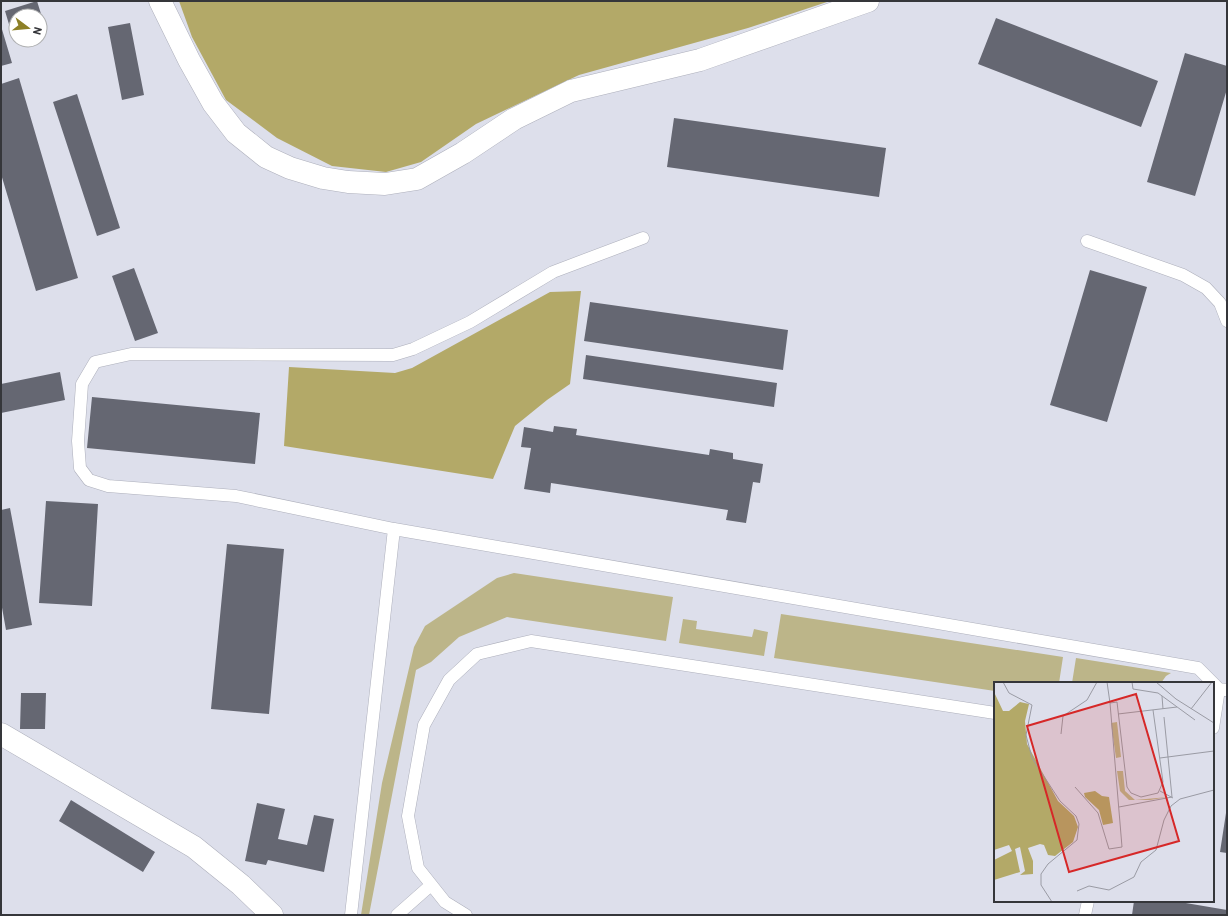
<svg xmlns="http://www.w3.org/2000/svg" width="1228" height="916" viewBox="0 0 1228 916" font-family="Barlow,sans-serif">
<rect width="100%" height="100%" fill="#dddfeb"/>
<path fill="#bcb589" d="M514 573 673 597 666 641 507 617 459 637 431 662 416 670 369 915H361L382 783 414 647 425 626 497 578Z
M781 614 1063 657 1059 683H995V691L774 658Z
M683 619 697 621 696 629 752 637 754 629 768 632 764 656 679 643Z
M1076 658 1171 673 1166 676 1161 683H1072Z"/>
<path fill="#b3a968" d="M179 1H830L748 28 579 75 476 124 421 162 386 172 332 166 277 138 226 100 192 37Z
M581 291 570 384 547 400 515 426 493 479 284 446 289 367 395 373 412 368 550 292Z"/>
<path fill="#656772" d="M37 1 46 30 40 32V16H16V40L14 41 5 11Z
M996 18 1158 81 1141 127 978 64Z
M130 23 144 95 122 100 108 27Z
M1 26 12 63 1 66Z
M1185 53 1227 66V89L1195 196 1147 182Z
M19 78 78 278 36 291 1 174V84Z
M77 94 120 228 97 236 53 102Z
M674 118 886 148 879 197 667 167Z
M134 268 158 333 135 341 112 276Z
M1090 270 1147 287 1107 422 1050 405Z
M590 302 788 330 783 370 584 341Z
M586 355 777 383 774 407 583 379Z
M60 372 65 400 1 413V384Z
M92 397 260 413 255 464 87 448Z
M554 426 577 429 576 435 709 455 710 449 733 453V459L763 464 760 483 753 482 746 523 726 520 728 510 551 483 550 493 524 489 531 448 521 447 524 427 553 432Z
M46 501 98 504 92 606 39 603Z
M10 508 32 625 6 630 1 602V510Z
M227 544 284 549 269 714 211 709Z
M21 693H46L45 729H20Z
M71 800 155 852 143 872 59 821Z
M257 803 285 809 278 839 307 845 314 815 334 819 324 872 268 860 266 865 245 861Z
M1226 813H1227V853L1220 852Z
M1134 901H1174L1227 910V915H1132Z"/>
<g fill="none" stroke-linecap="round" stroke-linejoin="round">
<g stroke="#adafbb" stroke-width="13">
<path id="service" d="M643 238 553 272 470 322 413 349 393 355 131 354 95 362 82 384 78 441 80 468 89 480 108 486 236 496 394 529 1198 668 1219 689
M1087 241 1183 275 1206 288 1220 303 1227 321
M1213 728 1219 689 1226 690
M351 915 394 529
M397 915 431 885
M466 915 445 902 418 868 408 816 424 725 449 680 477 654 531 641 995 713
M1085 915 1088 901"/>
</g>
<g stroke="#adafbb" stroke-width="23">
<path id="minor" d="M160 1 189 60 213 103 236 133 266 157 290 168 323 178 348 182 385 184 417 179 463 153 514 119 571 91 700 60 868 1
M1 734 194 847 241 885 272 915"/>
</g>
<use href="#service" stroke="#fff" stroke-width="12"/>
<use href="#minor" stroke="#fff" stroke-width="22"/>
</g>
<g transform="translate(994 682)">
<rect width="220" height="220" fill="#dddfeb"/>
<path d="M123 40 127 75 122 76 117 41ZM123 89H129L131 109 141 118 174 115 156 118H135L126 109Z" fill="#bcb589"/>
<path d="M0 10 9 29H15L26 20 35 22 31 39 33 62 64 119 80 134 84 145 79 160 61 174 54 173 50 163 46 162 34 166 39 179V192L26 193 31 189 26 165 21 167 26 190 0 198V178L18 169 15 163 0 168ZM101 109 108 114 115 115 119 141 109 143 105 128 91 115 90 111Z" fill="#b3a968"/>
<path fill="none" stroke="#9a9ba4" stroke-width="1" d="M9 0 15 11 38 23 32 53 38 76 66 119 82 134 85 142 83 158 54 182 47 192V203L58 220M113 0 116 21 123 20 133 105 137 111 147 115 164 111 169 100 159 28M138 0 139 7 164 11 201 38M162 0 182 17 220 41M168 14 169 27M197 27 218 0M124 32 183 25M67 52 69 34 93 18 103 0M166 76 220 69M81 105 104 131 115 167 128 165 116 21M166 109 179 116M125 125 178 115 170 35M83 209 95 204 115 208 140 195 147 180 162 168 170 138 177 124 186 117 220 108"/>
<path fill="#d62828" fill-opacity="0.15" stroke="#d62828" stroke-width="2" d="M142 12 185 159 75 190 33 44Z"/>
<rect width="220" height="220" fill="none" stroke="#35363a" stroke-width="2"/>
</g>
<rect width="1228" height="916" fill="none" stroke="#35363a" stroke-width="4"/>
<g transform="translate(28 28) rotate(106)"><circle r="19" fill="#ffffff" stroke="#aeafb0"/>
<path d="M0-3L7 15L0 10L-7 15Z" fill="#8d8027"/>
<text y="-6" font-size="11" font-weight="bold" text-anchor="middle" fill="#35363a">N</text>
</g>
</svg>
